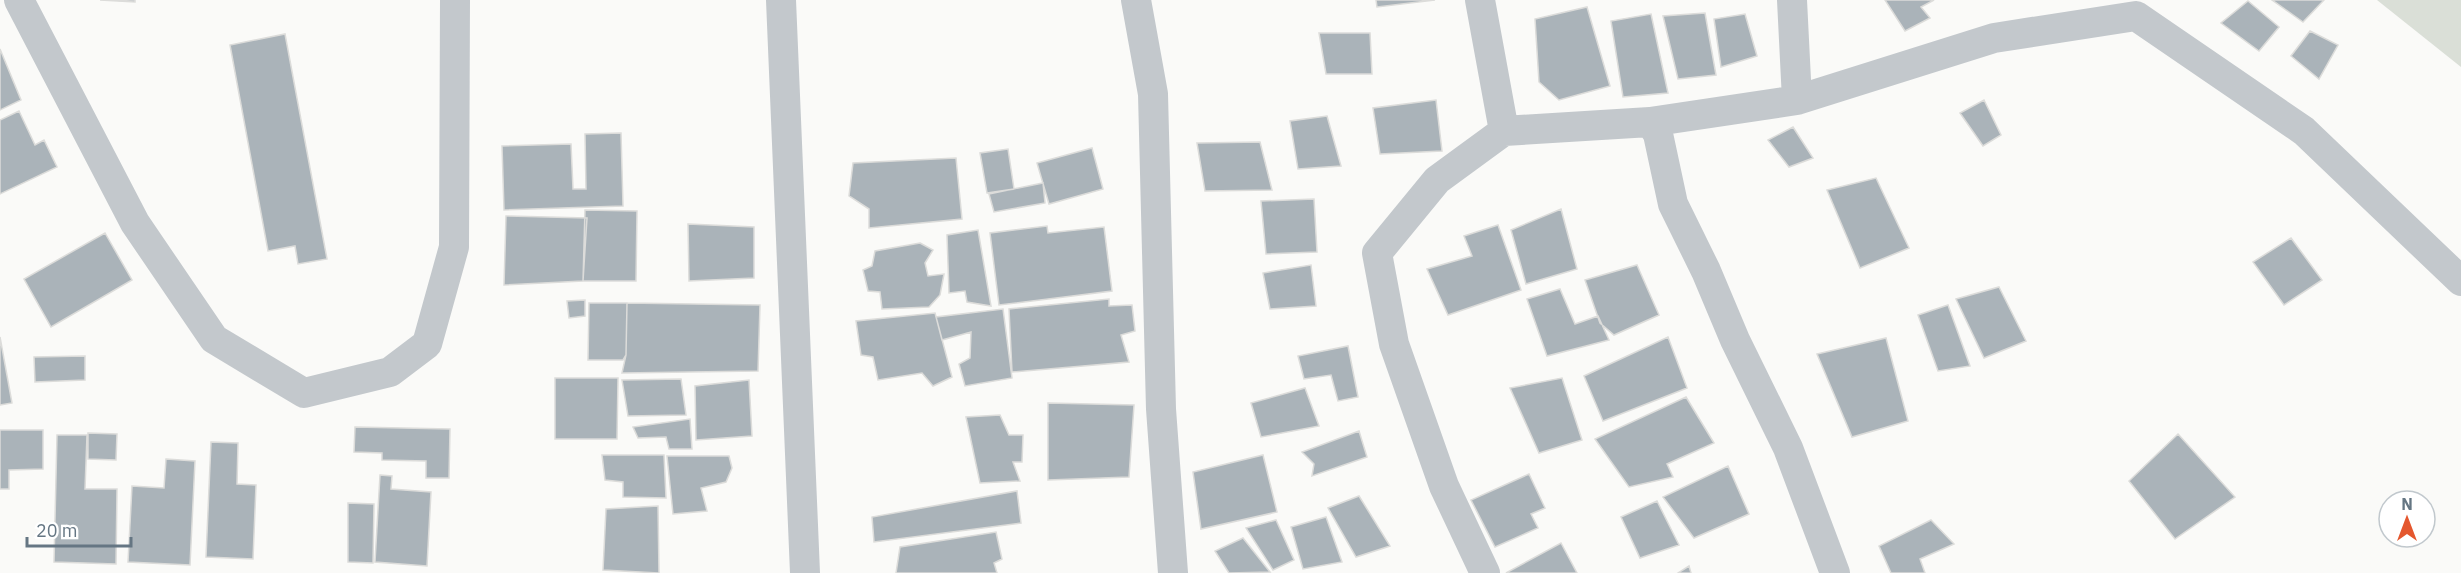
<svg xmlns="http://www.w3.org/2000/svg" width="2461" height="573" viewBox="0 0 2461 573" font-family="'IBM Plex Sans',sans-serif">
<rect width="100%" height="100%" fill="#fafaf8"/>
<path fill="#dadfd7" d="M2377 0H2461V67Z"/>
<path fill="#aab3b9" stroke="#dcdcda" stroke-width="1.5" d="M100 0H135V2Z
M1376 0H1435L1377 7Z
M1885 0H1934L1921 7 1930 18 1905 31Z
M2272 0H2324L2303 22Z
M2248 1 2279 27 2259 51 2221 23Z
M1587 7 1610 86 1559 100 1539 82 1535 19Z
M1705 13 1716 75 1678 79 1663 16Z
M1651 14 1668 93 1623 97 1611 21Z
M1745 14 1757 56 1721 67 1714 19Z
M2310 31 2338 45 2319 79 2291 56Z
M1319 33H1370L1372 74H1326Z
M285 34 327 259 298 264 295 246 268 251 230 45Z
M0 49 21 100 0 110Z
M1436 100 1442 151 1380 154 1373 108Z
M1984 100 2001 135 1983 146 1960 113Z
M19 111 35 145 44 140 57 167 0 194V120Z
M1327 116 1341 166 1298 169 1290 121Z
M1793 127 1813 158 1789 167 1768 140Z
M621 133 623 206 504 210 502 146 571 144 573 189H586L585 134Z
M1260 142 1272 190 1205 191 1197 143Z
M1092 148 1103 189 1049 204 1037 163Z
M1008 149 1014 189 987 193 980 153Z
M956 158 962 219 869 228V209L849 196 853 163Z
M1876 178 1909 248 1860 268 1827 190Z
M1043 183 1045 203 994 212 989 194Z
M1314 199 1317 252 1266 254 1261 201Z
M1561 209 1577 269 1526 284 1511 230Z
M585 210 637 211 636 281H583Z
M506 216 587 218 583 281 504 285Z
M688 224 754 227V278L689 281Z
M1498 225 1521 290 1448 315 1427 269 1472 256 1464 236Z
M1047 226 1048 233 1104 227 1112 291 999 305 990 233Z
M978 230 991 306 967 302 965 291 949 293 947 235Z
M105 233 132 280 51 327 24 279Z
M2291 238 2322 280 2284 305 2253 262Z
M920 243 933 250 925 263 928 276 944 274 940 295 929 307 882 309 880 292 868 291 863 270 872 266 875 251Z
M1311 265 1316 306 1270 309 1263 273Z
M1637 265 1659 315 1614 335 1600 323 1585 280Z
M1999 287 2026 341 1984 358 1956 299Z
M1560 289 1575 324 1598 316 1609 340 1547 356 1527 299Z
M1109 299V306L1132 305 1135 331 1121 335 1129 362 1012 372 1009 309Z
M585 300V316L569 318 567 301Z
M589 303H627L626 355 623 360H588Z
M627 303 760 305 758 371 622 373 626 355Z
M1948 305 1970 366 1938 371 1918 315Z
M1003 309 1012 378 965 386 959 364 970 358 971 332 942 340 936 317Z
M935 313 952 377 933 386 922 373 878 380 873 357 861 355 856 321Z
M0 337 12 403 0 405Z
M1668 337 1687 388 1603 421 1584 376Z
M1886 338 1908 421 1852 437 1817 354Z
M1348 346 1358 397 1338 401 1331 375 1304 379 1298 356Z
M85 356V380L35 382 34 357Z
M555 378H618L617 439H555Z
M1562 378 1582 440 1539 453 1510 388Z
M681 379 686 415 628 416 622 380Z
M749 380 752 436 696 440 695 386Z
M1305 388 1319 426 1261 437 1251 403Z
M1686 397 1714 443 1667 464 1673 477 1629 487 1595 439Z
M1048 403 1134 405 1129 477 1048 480Z
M1000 415 1009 435H1023L1022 462H1013L1020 481 980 483 966 417Z
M690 419 692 449H669L666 437 638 438 633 427Z
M355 427 450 429 449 478H426V461L382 460V453L354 452Z
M0 430H43V469L9 470V489H0Z
M1359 431 1367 457 1312 476 1314 464 1302 452Z
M88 433 117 434 116 460 88 459Z
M2178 434 2235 497 2175 539 2129 481Z
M57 435H87L85 489H117L116 564 54 562Z
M211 442 238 443 237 484 256 485 253 559 206 557Z
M602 455H664L666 498 623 497V482L605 480Z
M1263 455 1277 512 1201 529 1193 472Z
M667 456H729L732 468 726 482 701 488 707 511 673 514Z
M166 459 195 461 190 565 128 562 132 486 164 488Z
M1728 466 1749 514 1694 538 1663 497Z
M1529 474 1545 508 1531 514 1538 528 1495 547 1471 500Z
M380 475 392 476 391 489 431 492 427 566 375 562Z
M1017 491 1021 523 874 542 872 517Z
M1359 496 1390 546 1356 557 1328 508Z
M1657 501 1679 545 1640 558 1621 517Z
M348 503 374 504 373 563 348 562Z
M658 506 659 573 603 570 606 509Z
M1326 517 1342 562 1303 569 1291 527Z
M1276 520 1294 560 1273 570 1246 528Z
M1931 520 1954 544 1920 559 1925 573H1891L1879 546Z
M996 532 1002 559 994 563 997 573H896L900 547Z
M1243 538 1270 572 1229 573 1215 551Z
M1561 543 1577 573H1506Z
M1689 566 1691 573H1678Z"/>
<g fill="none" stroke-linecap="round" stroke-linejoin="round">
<path stroke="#c3c8cc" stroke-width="30" d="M19 0 135 223 214 339 304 393 390 372 427 344 454 247 455 0
M781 0 805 573
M1136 0 1153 94 1161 409 1173 573
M1480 0 1504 131 1650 122 1658 134 1673 204 1706 271 1735 340 1788 448 1835 573
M1797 100 1994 38 2136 16 2304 131 2461 281
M1650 122 1797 100 1792 0
M1485 573 1444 486 1394 344 1377 253 1437 180 1504 131"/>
</g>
<g transform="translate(2407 519)"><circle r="28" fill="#ffffff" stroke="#c1c8cd" stroke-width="1.5"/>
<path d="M0-4.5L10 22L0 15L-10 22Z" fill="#e4572e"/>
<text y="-9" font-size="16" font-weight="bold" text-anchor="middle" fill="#657683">N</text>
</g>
<path d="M27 537v9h104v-9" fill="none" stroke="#657683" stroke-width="3"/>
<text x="36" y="537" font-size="18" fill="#657683" stroke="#ffffff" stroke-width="4.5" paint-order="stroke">20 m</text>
</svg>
